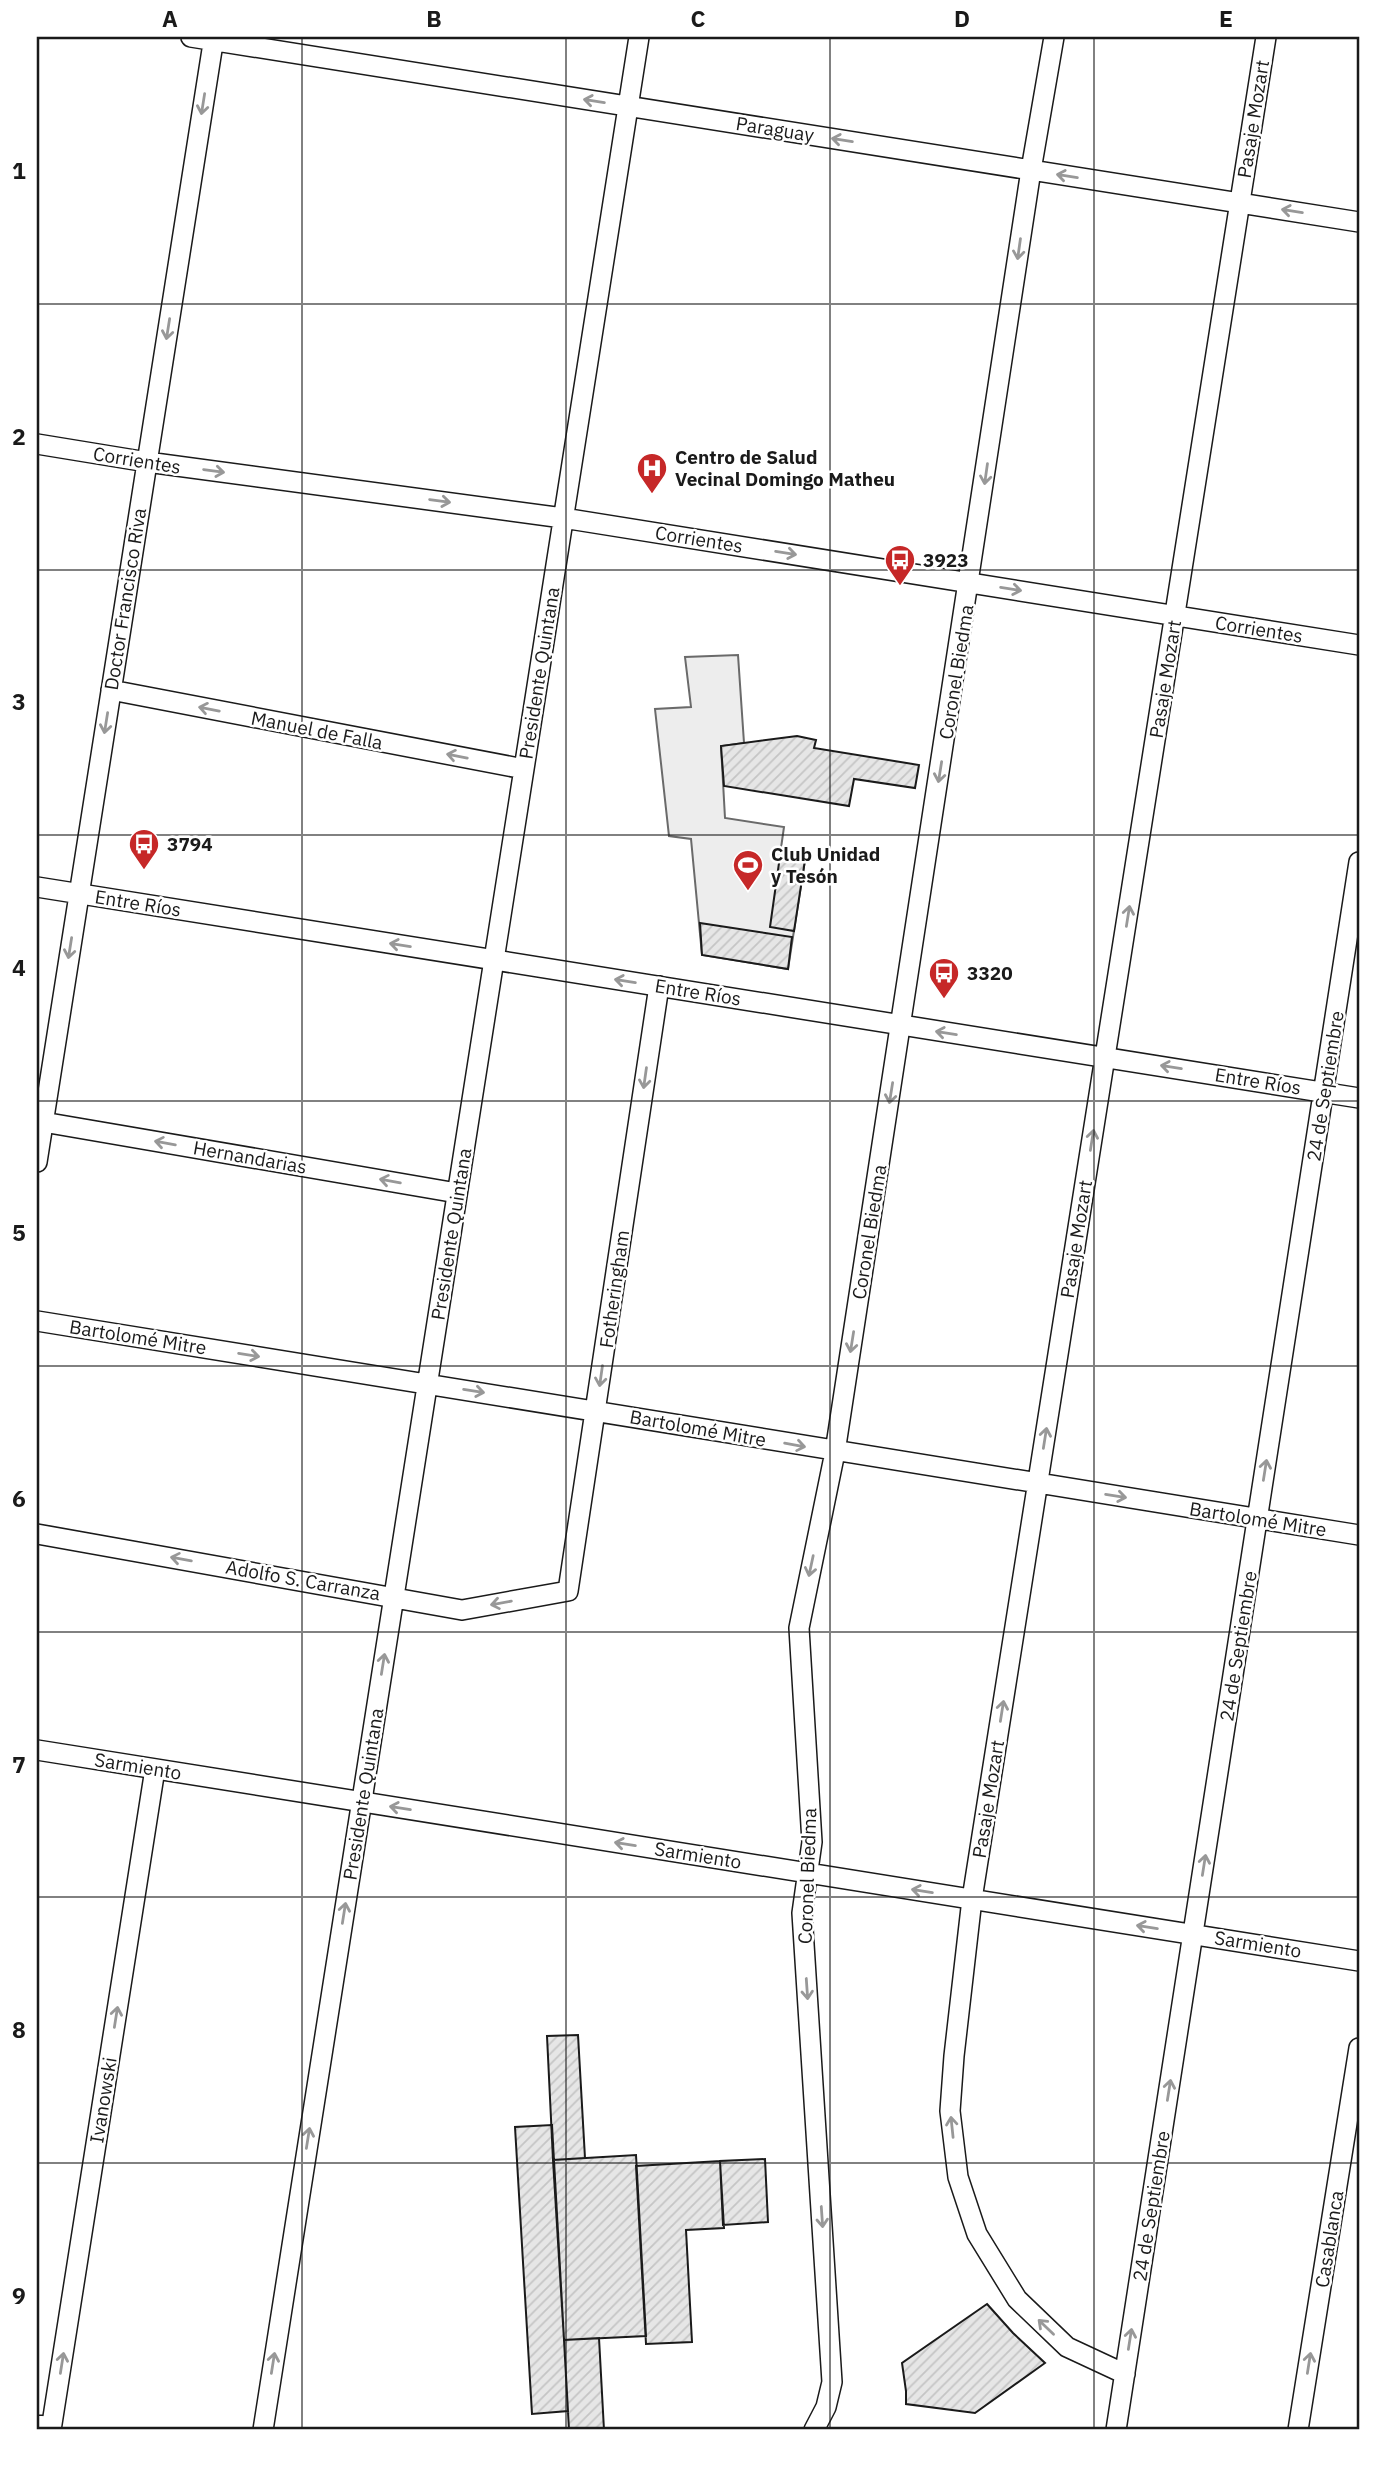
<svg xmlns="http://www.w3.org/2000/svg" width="1396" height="2467" viewBox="0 0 1396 2467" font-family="'IBM Plex Sans',sans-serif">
<defs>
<pattern id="building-hatch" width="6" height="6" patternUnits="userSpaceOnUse" patternTransform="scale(1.75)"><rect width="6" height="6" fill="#e6e6e6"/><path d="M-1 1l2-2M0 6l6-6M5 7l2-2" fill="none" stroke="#c5c5c5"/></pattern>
</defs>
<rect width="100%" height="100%" fill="#fff"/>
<path fill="#ededed" stroke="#6a6a6a" stroke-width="2" d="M738 655 744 743 721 746 725 818 784 827 780 855 805 860 788 969 702 955 691 839 669 836 655 709 691 707 685 657Z"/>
<path fill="url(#building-hatch)" stroke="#1a1a1a" stroke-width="2" d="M797 736 816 740 814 748 919 765 915 788 854 779 849 806 724 786 721 746Z
M780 856 805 860 794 931 770 927Z
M700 923 792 937 788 969 702 955Z
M578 2035 585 2158 553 2160 547 2036Z
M552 2125 568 2411 532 2414 515 2127Z
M636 2155 646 2336 564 2340 553 2160Z
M765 2159 768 2222 723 2225 720 2161Z
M720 2161 724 2228 686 2230 692 2342 646 2344 636 2166Z
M987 2304 1013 2333 1045 2363 975 2413 906 2404V2391L902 2363Z
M599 2338 604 2430H569L564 2340Z"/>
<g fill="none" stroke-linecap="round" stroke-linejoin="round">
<g stroke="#1a1a1a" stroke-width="22">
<path id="street" d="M191 37 1359 222
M37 444 147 462 563 518 1359 645
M111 690 524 769
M37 887 1359 1098
M43 1122 457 1193
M37 1162 214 37
M37 1321 1359 1535
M37 1534 462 1610 568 1591 659 986
M37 1750 1359 1961
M1125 2374 1067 2347 1017 2299 977 2234 958 2177 950 2111 954 2056 972 1899 1266 37
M51 2430 155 1769
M263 2430 639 37
M814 2430 826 2407 832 2382 802 1913 812 1842 799 1628 835 1452 1031 170 1054 37
M1116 2430 1359 862
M1298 2430 1359 2048"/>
</g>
<g stroke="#1a1a1a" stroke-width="31">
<path id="secondary" d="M37 2430H42"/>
</g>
<use href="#street" stroke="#fff" stroke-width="19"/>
<use href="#secondary" stroke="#fff" stroke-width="28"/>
</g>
<defs><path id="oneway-shaft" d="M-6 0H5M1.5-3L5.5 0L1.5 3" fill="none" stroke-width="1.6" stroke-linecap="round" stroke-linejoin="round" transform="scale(1.75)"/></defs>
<g stroke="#989898">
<use href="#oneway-shaft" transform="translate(594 101) rotate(-171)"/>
<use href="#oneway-shaft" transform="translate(203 104) rotate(99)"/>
<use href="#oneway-shaft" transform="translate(842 140) rotate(-171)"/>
<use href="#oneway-shaft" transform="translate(1067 176) rotate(-171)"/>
<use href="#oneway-shaft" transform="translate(1292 211) rotate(-171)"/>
<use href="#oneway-shaft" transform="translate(1019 249) rotate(98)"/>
<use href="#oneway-shaft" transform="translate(168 329) rotate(99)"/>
<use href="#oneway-shaft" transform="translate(214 471) rotate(8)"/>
<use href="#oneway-shaft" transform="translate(986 474) rotate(98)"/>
<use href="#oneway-shaft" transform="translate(440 501) rotate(8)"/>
<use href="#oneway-shaft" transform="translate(786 553) rotate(9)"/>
<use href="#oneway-shaft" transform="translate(1011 589) rotate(9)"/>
<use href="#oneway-shaft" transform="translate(209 709) rotate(-169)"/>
<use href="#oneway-shaft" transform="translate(106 723) rotate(99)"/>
<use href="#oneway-shaft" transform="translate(457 756) rotate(-169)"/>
<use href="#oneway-shaft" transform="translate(940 772) rotate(99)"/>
<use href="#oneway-shaft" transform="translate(1128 916) rotate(-81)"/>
<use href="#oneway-shaft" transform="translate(400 945) rotate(-171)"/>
<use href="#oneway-shaft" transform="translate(70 948) rotate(99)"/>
<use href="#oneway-shaft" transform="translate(625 981) rotate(-171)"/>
<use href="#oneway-shaft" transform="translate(946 1033) rotate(-171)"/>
<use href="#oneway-shaft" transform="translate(1171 1067) rotate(-171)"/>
<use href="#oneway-shaft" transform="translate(645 1078) rotate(98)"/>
<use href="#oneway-shaft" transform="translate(891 1093) rotate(99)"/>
<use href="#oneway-shaft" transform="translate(1092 1140) rotate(-81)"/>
<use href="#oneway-shaft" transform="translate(165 1143) rotate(-170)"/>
<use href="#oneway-shaft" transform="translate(390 1181) rotate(-170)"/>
<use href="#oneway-shaft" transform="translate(852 1342) rotate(99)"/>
<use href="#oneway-shaft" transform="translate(249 1355) rotate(9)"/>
<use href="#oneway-shaft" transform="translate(601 1376) rotate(98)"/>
<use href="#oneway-shaft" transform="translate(474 1391) rotate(9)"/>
<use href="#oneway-shaft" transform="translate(1045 1438) rotate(-81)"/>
<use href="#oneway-shaft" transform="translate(795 1445) rotate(10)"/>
<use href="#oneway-shaft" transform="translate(1265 1470) rotate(-81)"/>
<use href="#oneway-shaft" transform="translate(1116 1496) rotate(9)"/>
<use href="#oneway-shaft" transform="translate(181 1559) rotate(-170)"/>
<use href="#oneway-shaft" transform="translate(811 1566) rotate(102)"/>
<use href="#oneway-shaft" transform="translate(501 1603) rotate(170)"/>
<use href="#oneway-shaft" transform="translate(383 1664) rotate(-81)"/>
<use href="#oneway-shaft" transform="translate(1002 1711) rotate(-81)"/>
<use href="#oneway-shaft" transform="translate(400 1808) rotate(-171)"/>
<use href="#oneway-shaft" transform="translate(625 1844) rotate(-171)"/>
<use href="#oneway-shaft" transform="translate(1204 1865) rotate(-81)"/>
<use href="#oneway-shaft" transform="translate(922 1891) rotate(-171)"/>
<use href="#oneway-shaft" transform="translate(344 1913) rotate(-81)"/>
<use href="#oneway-shaft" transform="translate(1147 1927) rotate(-171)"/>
<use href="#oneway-shaft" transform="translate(807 1989) rotate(86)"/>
<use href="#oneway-shaft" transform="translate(116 2017) rotate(-81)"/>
<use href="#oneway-shaft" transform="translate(1169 2090) rotate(-81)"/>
<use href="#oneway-shaft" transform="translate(952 2127) rotate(-96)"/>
<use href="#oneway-shaft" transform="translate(308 2138) rotate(-81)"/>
<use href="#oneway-shaft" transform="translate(822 2217) rotate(86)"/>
<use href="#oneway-shaft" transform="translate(1046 2327) rotate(-136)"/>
<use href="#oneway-shaft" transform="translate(1130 2339) rotate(-81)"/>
<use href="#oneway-shaft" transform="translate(62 2363) rotate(-81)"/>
<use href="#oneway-shaft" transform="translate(273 2363) rotate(-81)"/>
<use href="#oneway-shaft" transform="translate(1309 2363) rotate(-81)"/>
</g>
<path fill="none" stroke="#1a1a1a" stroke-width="2" stroke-opacity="0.55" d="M302 37V2430M566 37V2430M830 37V2430M1094 37V2430M37 304H1359M37 570H1359M37 835H1359M37 1101H1359M37 1366H1359M37 1632H1359M37 1897H1359M37 2163H1359"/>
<defs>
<g id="hospital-pin" transform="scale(1.575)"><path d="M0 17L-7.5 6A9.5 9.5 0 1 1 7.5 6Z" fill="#c62828" stroke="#fff"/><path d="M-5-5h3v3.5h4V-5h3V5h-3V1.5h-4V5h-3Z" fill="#fff"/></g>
<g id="bus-pin" transform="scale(1.575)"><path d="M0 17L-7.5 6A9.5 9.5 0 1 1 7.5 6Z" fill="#c62828" stroke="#fff"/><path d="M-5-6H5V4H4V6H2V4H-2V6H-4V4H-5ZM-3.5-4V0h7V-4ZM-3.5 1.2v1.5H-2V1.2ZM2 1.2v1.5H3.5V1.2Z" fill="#fff"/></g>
<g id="stadium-pin" transform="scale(1.575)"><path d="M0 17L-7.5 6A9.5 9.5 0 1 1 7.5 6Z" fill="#c62828" stroke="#fff"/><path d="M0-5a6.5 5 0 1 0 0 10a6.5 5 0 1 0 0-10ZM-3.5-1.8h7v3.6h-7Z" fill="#fff"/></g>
</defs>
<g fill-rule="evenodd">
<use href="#hospital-pin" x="652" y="468"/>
<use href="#bus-pin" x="900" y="560"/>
<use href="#bus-pin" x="144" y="844"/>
<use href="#stadium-pin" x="748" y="865"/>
<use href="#bus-pin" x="944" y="973"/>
</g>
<g text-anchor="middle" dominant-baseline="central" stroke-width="5" stroke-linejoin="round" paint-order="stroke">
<g font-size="19" fill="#1a1a1a" stroke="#fff">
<text transform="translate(1253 119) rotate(-81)">Pasaje Mozart</text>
<text transform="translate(775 129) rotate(9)">Paraguay</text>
<text transform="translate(137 460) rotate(9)">Corrientes</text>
<text transform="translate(699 539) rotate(9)">Corrientes</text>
<text transform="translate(125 599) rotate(-81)">Doctor Francisco Riva</text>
<text transform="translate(1259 629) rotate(9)">Corrientes</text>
<text transform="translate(956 672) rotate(-81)">Coronel Biedma</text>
<text transform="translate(539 673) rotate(-81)">Presidente Quintana</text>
<text transform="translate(1165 679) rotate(-81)">Pasaje Mozart</text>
<text transform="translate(317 730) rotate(11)">Manuel de Falla</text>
<text transform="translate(138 903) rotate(9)">Entre Ríos</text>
<text transform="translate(698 992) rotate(9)">Entre Ríos</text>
<text transform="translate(1258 1081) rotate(9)">Entre Ríos</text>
<text transform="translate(1325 1086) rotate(-81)">24 de Septiembre</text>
<text transform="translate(250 1157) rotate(10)">Hernandarias</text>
<text transform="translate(869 1232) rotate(-81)">Coronel Biedma</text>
<text transform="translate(451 1234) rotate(-81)">Presidente Quintana</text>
<text transform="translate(1076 1239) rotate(-81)">Pasaje Mozart</text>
<text transform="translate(614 1289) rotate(-82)">Fotheringham</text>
<text transform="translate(138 1337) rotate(9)">Bartolomé Mitre</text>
<text transform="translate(698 1428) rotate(10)">Bartolomé Mitre</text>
<text transform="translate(1258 1519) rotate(9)">Bartolomé Mitre</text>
<text transform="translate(303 1580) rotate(10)">Adolfo S. Carranza</text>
<text transform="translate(1238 1646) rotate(-81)">24 de Septiembre</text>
<text transform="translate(138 1766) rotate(9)">Sarmiento</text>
<text transform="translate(363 1794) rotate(-81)">Presidente Quintana</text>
<text transform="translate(988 1799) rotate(-81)">Pasaje Mozart</text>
<text transform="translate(698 1855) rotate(9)">Sarmiento</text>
<text transform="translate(807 1876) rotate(-88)">Coronel Biedma</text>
<text transform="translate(1258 1944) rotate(9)">Sarmiento</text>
<text transform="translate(103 2100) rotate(-81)">Ivanowski</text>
<text transform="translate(1151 2206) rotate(-81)">24 de Septiembre</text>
<text transform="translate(1329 2239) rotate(-81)">Casablanca</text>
</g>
<g font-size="19" font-weight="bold" fill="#1a1a1a" stroke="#fff" text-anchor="start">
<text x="675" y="457">Centro de Salud<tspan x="675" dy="22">Vecinal Domingo Matheu</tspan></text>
<text x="923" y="560">3923</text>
<text x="167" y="844">3794</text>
<text x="771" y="854">Club Unidad<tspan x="771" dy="22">y Tesón</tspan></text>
<text x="967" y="973">3320</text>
</g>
</g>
<rect width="1396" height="2467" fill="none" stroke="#ffffff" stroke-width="77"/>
<rect x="38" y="38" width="1320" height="2390" fill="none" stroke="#1a1a1a" stroke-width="2.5"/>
<g font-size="23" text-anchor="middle" font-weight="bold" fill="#1a1a1a">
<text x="170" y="27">A</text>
<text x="434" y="27">B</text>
<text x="698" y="27">C</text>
<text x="962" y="27">D</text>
<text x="1226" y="27">E</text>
<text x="19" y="179">1</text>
<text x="19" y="445">2</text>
<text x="19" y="710">3</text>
<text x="19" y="976">4</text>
<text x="19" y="1241">5</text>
<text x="19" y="1507">6</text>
<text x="19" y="1773">7</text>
<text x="19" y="2038">8</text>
<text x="19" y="2304">9</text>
</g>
</svg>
